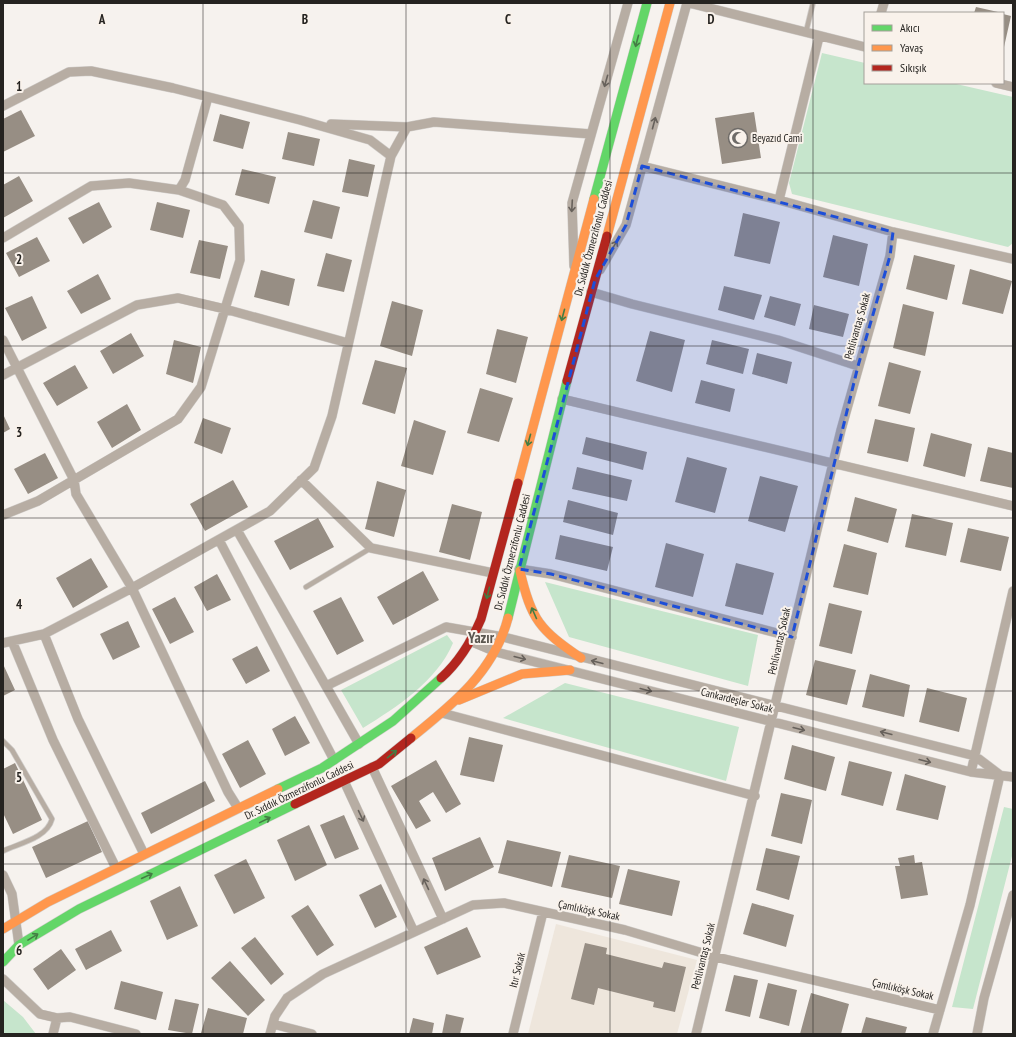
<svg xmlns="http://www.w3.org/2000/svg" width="1016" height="1037" viewBox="0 0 1016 1037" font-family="'PT Sans Narrow',sans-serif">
<rect width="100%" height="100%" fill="#f6f2ee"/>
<path fill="#eee6dc" d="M556 924 697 960 677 1034H528Z"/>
<path fill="#c6e5cc" d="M822 53 865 63V83H952L1013 97V243L1008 247 792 194 789 183Z
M545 582 758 635 748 686 569 637Z
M447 635 453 643C437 681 397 707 363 728L341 690Z
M565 683 739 727 726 781 503 718Z
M1004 807 1013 809V852L973 1009 952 1007Z
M3 1000 23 1017 36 1034H3Z"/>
<path fill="#978e84" d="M976 7 998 12V13H974Z
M1003 14 1011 16 1004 47H1003Z
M21 110 35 136 3 152V119Z
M754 112 761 158 722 164 715 118Z
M220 114 250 122 243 149 213 141Z
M288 132 320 139 314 166 282 159Z
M349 159 375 165 368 197 342 192Z
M242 169 276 177 269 204 235 195Z
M19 176 33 201 3 218V185Z
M313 200 340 207 332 239 304 232Z
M99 202 112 227 83 244 68 218Z
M157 202 190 210 183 238 150 230Z
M743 213 780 222 770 264 734 256Z
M833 235 868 244 859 286 823 277Z
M37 237 50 261 19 277 6 253Z
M199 240 228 246 220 279 190 273Z
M326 253 352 260 344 292 317 286Z
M914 255 955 265 947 300 906 289Z
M970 269 1012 281 1003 314 962 304Z
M261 270 295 279 289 306 254 297Z
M98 274 111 299 81 314 67 291Z
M724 286 762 295 754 320 718 310Z
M32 296 47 328 22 341 5 308Z
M770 296 801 304 795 326 764 317Z
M392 301 423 310 412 356 380 346Z
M903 304 934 312 925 356 893 348Z
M814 305 849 314 843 337 809 329Z
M497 329 528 337 516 383 486 374Z
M650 331 685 340 672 392 636 381Z
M131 333 144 356 113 374 100 351Z
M174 340 201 347 193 383 166 374Z
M712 340 749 349 743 374 706 364Z
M757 353 792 362 787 384 752 374Z
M375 360 407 368 395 414 362 404Z
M889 362 921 371 910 414 878 406Z
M75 365 88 388 57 406 43 383Z
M701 380 735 389 730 412 695 403Z
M480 388 513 398 499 442 467 433Z
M127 404 141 430 112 448 97 422Z
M3 414 10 429 3 433Z
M203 418 231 428 222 454 194 443Z
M875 419 915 428 908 462 867 453Z
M414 420 446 431 433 475 401 466Z
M931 433 972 444 965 477 923 466Z
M586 437 647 452 643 470 582 454Z
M988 447 1013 453V488L980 481Z
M45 453 58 478 28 494 14 469Z
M687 457 727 468 715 513 675 502Z
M577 467 632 480 627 501 572 489Z
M760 476 798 486 785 532 748 521Z
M233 480 248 507 205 531 190 504Z
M377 481 406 490 394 537 365 529Z
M855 497 897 509 888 543 847 531Z
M568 500 618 513 613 535 563 522Z
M452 504 482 512 470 560 439 552Z
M912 514 953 523 946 556 905 547Z
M318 518 334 547 290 570 274 541Z
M968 528 1009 537 1001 571 960 562Z
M560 535 613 547 607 571 555 559Z
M666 543 704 554 693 597 655 587Z
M844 544 877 553 868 595 833 587Z
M91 558 108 587 73 608 56 578Z
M736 563 774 573 763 615 725 606Z
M423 571 439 600 393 625 377 597Z
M217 574 231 600 207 611 194 587Z
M175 597 194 632 170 644 152 609Z
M341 597 364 641 337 655 313 611Z
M829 603 862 611 852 654 819 646Z
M128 621 140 647 113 660 100 634Z
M257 646 270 671 246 684 232 659Z
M815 660 856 670 847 705 806 695Z
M3 664 15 690 3 696Z
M870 674 910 685 904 717 862 707Z
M927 688 967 698 959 732 919 722Z
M295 716 310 743 285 756 272 729Z
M469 737 503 745 494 782 460 775Z
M248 740 266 774 240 788 222 754Z
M792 745 835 757 826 791 784 779Z
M436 760 461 804 446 813 433 792 419 801 431 821 416 829 391 786Z
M849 761 892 772 883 806 841 795Z
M15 763 42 820 13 834 3 813V769Z
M905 774 946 786 938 820 896 810Z
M205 781 215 801 151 834 141 813Z
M781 793 812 800 802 844 771 836Z
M344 815 359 849 335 859 320 825Z
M88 821 102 852 46 878 32 847Z
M309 825 327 865 295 881 277 840Z
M480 837 494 867 445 891 432 858Z
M507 840 561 852 552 887 498 873Z
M766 848 800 856 789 900 756 890Z
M569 855 620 866 612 898 561 887Z
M914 855 915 863 922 862 928 895 901 899 895 866H900L898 858Z
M246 859 265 898 234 914 214 875Z
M628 869 680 881 672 916 619 904Z
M381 884 397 917 375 928 359 895Z
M180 886 198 926 167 940 150 901Z
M752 903 794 915 786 947 743 934Z
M308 905 334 945 317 956 291 916Z
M467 927 481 957 437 975 424 947Z
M111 930 122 951 86 970 75 949Z
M255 937 284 974 271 985 241 948Z
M585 943 607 948 606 954 662 968 664 962 686 967 675 1012 653 1007 654 1002 598 988 594 1005 571 999Z
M61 949 76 970 48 990 33 969Z
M230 961 265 1000 248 1016 211 978Z
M734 975 758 980 750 1017 725 1011Z
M121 981 163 992 156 1020 114 1009Z
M768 983 797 990 789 1026 759 1018Z
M811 993 849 1004 841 1034H800Z
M175 999 199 1004 192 1034 168 1030Z
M208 1008 247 1018 243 1034 201 1033Z
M446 1014 464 1018 460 1034H442Z
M866 1017 907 1027 905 1034H861Z
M413 1018 434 1023 432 1034H409Z"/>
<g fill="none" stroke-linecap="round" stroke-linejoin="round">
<g stroke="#d0cdca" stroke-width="6">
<path id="lane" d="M806 32 813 3
M306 587 371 548
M3 741 12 750 52 819C47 838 20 843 3 851"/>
</g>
<g stroke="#d0cdca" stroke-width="10">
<path id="street" d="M689 3 865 47
M881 13 884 3
M996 83 1013 87
M3 106 69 72 91 71 173 88 300 120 370 140 391 156
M331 124 407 127
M642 166 779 200 893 232
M779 200 819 37
M3 238 91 186 129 183 179 190 185 180 208 97
M574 266 572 203 628 3
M600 270 626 225 687 3
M591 292 632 304 778 340 858 366
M3 340 74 480 76 494 132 588 228 792 238 808
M3 375 137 305 178 298 225 309 348 343
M562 399 1013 506
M301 480 371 548 493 573
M3 515 38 501 178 419 201 387 240 260 239 226 223 205 179 190
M237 530 359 744
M219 540 334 760
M519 569 551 574 792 637
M44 634 78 719 144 854
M12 641 53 740 116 868
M470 641 496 652 971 772 1013 777
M3 643 44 634 132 588 270 511 314 468 332 416 391 156 407 127 434 122 591 134
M326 686 446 627 503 637 975 756 1000 775
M442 713 755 796
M372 767 443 919
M971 772 1013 591
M344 781 414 932
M3 875 12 894 19 945
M3 979 40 1014 57 1018 53 1034
M57 1018 70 1017 136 1034
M273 1024 312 1034
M270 1034 275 1016 287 998 323 974 473 905 504 903 625 930 716 957 940 1010
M513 1034 543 912
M696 1034 841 430 890 256 893 232 1013 259
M933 1034 970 905 1000 775
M977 1034 984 998 1013 895"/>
</g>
<g stroke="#d0cdca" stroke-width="10">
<path id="fast" d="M594 199 647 3
M508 618 567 381
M278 789 322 768 393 721 441 678
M3 962 19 945 79 909 295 804"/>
</g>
<g stroke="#d0cdca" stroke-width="10">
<path id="slow" d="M607 236 670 3
M518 483 594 199
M520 571C531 620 540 630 581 658
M459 700 522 674 570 670
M411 738C452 705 494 672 508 618
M3 929 48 902 278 789"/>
</g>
<g stroke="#d0cdca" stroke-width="10">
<path id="jam" d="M567 381 607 236
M441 678C458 663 472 640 481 619L518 483
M295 804 379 764 411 738"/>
</g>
<use href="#lane" stroke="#b7ada3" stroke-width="4.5"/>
<use href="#street" stroke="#b7ada3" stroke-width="9"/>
<use href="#fast" stroke="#63d668" stroke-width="9"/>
<use href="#slow" stroke="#ff974d" stroke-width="9"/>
<use href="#jam" stroke="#b3261e" stroke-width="9"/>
</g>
<defs><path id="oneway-shaft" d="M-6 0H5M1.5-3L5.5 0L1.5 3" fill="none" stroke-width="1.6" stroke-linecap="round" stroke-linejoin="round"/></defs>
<g stroke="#447c44">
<use href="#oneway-shaft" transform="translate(637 41) rotate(105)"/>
<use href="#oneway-shaft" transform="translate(563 315) rotate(105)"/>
<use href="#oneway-shaft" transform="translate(529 440) rotate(105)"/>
<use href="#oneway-shaft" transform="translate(488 593) rotate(104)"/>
<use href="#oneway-shaft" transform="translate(534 613) rotate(-114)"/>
<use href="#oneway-shaft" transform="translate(392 754) rotate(-39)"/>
<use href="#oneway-shaft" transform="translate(265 820) rotate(-26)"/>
<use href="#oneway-shaft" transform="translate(147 876) rotate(-25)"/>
<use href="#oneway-shaft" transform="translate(33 937) rotate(-32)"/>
</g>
<g stroke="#67615b">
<use href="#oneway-shaft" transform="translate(606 81) rotate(106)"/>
<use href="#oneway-shaft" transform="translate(654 123) rotate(-75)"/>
<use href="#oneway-shaft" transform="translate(572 206) rotate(93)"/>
<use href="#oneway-shaft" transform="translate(614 246) rotate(-60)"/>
<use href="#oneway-shaft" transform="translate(520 658) rotate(14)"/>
<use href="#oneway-shaft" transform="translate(597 662) rotate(-166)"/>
<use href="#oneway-shaft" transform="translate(646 690) rotate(14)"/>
<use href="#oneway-shaft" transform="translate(799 729) rotate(14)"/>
<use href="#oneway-shaft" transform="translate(886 733) rotate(-166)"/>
<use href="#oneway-shaft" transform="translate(925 761) rotate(14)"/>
<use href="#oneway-shaft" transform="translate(361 816) rotate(65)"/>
<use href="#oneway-shaft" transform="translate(426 884) rotate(-115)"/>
</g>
<path fill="#1d4ed8" fill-opacity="0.2" stroke="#1d4ed8" stroke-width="3" stroke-dasharray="8 5" stroke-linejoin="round" d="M642 166 893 232 890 256 858 366 792 637 551 574 519 569 595 280 626 225Z"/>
<path fill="none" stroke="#252320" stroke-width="1" stroke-opacity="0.55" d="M203 3V1034M406 3V1034M610 3V1034M813 3V1034M3 173H1013M3 346H1013M3 518H1013M3 691H1013M3 864H1013"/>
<defs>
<g id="mosque-ring" transform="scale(1)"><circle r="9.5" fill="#f9f2eb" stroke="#6e6b68" stroke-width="1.5"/><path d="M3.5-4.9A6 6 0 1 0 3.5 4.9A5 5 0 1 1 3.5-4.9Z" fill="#6e6b68"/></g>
</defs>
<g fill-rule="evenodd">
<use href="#mosque-ring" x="738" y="138"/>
</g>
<g text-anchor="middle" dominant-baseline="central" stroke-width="4" stroke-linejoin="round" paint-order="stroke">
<g font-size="11" fill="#252320" stroke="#f9f2eb" text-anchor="start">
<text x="752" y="138">Beyazıd Cami</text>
</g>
<g font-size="11" fill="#252320" stroke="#f9f2eb">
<text transform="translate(593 238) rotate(-75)">Dr. Sıddık Özmerzifonlu Caddesi</text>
<text transform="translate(857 326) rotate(-74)">Pehlivantaş Sokak</text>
<text transform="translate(512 552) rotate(-76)">Dr. Sıddık Özmerzifonlu Caddesi</text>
<text transform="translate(779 641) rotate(-77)">Pehlivantaş Sokak</text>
<text transform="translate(737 700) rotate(14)">Cankardeşler Sokak</text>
<text transform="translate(299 790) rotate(-26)">Dr. Sıddık Özmerzifonlu Caddesi</text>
<text transform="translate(589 910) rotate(12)">Çamlıköşk Sokak</text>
<text transform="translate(703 956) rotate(-76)">Pehlivantaş Sokak</text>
<text transform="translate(517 970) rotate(-76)">Itır Sokak</text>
<text transform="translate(903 989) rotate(13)">Çamlıköşk Sokak</text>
</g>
<g font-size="15" font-weight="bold" fill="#5a554e" stroke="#f9f2eb">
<text x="481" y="637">Yazır</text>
</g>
</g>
<g font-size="13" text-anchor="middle" font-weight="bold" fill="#252320" stroke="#f9f2eb" stroke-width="4" stroke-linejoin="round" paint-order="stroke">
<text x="102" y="24">A</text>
<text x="305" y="24">B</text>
<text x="508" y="24">C</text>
<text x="711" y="24">D</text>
<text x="19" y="91">1</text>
<text x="19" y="264">2</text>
<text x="19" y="437">3</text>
<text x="19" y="609">4</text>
<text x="19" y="782">5</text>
<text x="19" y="955">6</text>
</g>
<rect width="1016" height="1037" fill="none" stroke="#252320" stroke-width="8"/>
<rect x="864" y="12" width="140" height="72" fill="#f9f2eb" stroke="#a49f9a"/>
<rect x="872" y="25" width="20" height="6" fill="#63d668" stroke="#a49f9a"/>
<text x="900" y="32" font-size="12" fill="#252320">Akıcı</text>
<rect x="872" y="45" width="20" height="6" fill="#ff974d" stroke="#a49f9a"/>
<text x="900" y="52" font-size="12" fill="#252320">Yavaş</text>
<rect x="872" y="65" width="20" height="6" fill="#b3261e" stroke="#a49f9a"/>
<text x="900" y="72" font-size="12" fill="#252320">Sıkışık</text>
</svg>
